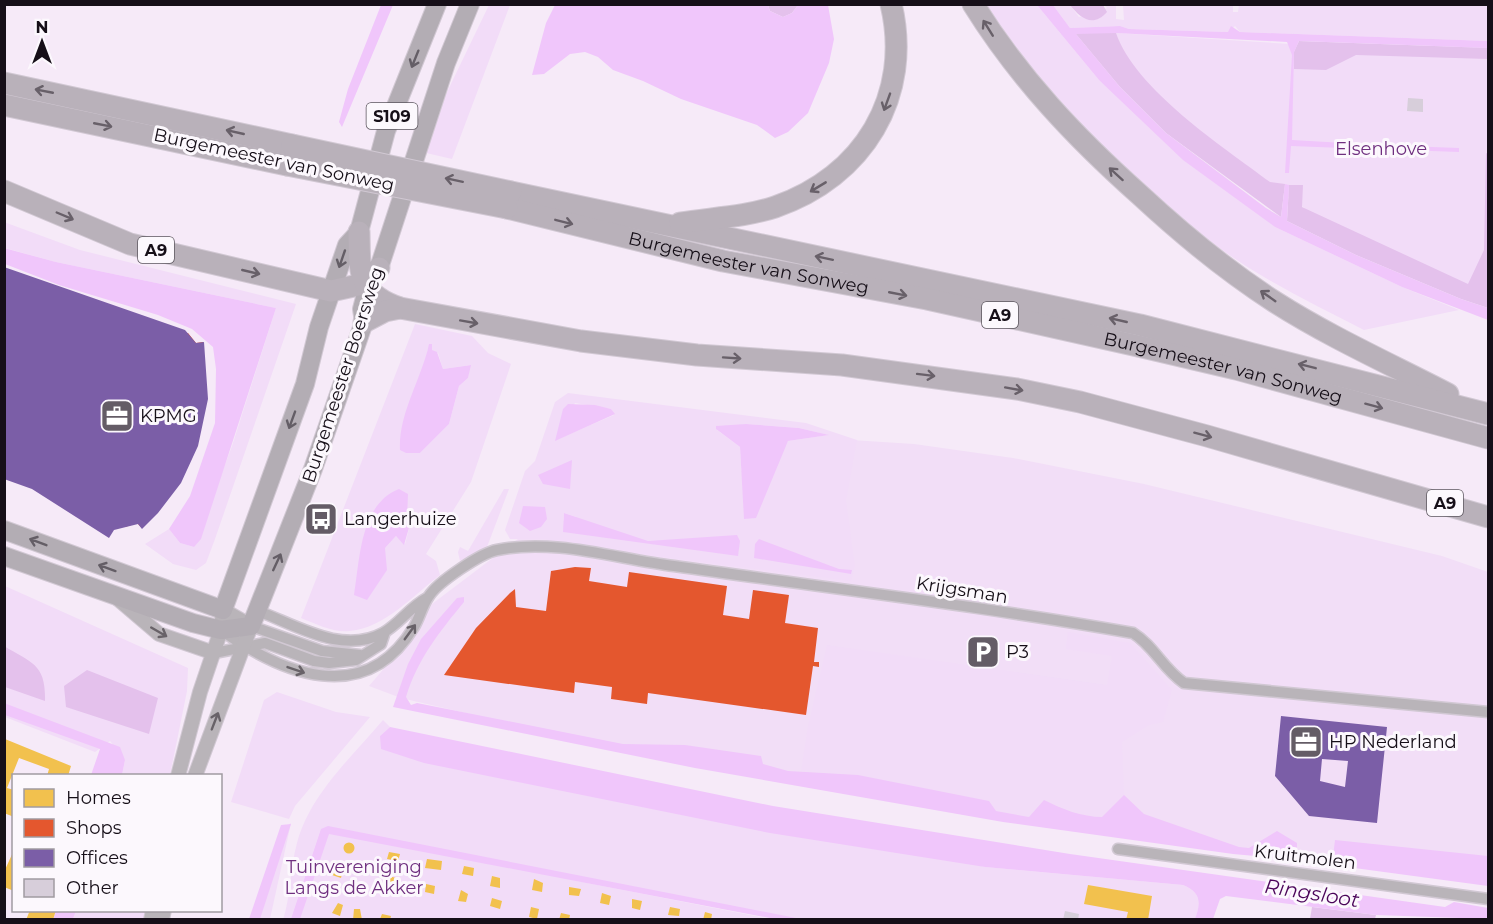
<svg xmlns="http://www.w3.org/2000/svg" width="1493" height="924" viewBox="0 0 1493 924" font-family="Montserrat,sans-serif">
<rect width="100%" height="100%" fill="#f6eaf8"/>
<path fill="#f2def7" d="M851 440 914 444 1013 458 1144 484 1442 556 1488 572V881L1111 833 578 739 401 698 369 686 411 637 432 604 530 530Z"/>
<path fill="#f2dcf8" fill-rule="evenodd" d="M1103 4 1116 5V19L1124 20 1123 5H1233V12H1238L1239 4 1488 5V41L1240 32 1235 26 1229 32 1129 29 1120 26 1070 28 1053 5H1070L1079 17 1107 8Z
M489 5H510L452 159 422 152 435 117Z
M987 5H1037L1099 80 1275 227 1402 287 1459 310 1364 330C1315 305 1263 280 1218 247 1128 180 1046 100 987 5Z
M1116 33 1290 44 1488 47V302L1378 260 1110 71Z
M4 222 80 250 296 304 215 539 206 563 196 570 173 564 145 544 169 529 180 543 194 547 232 446 276 308 56 262 5 248Z
M415 324 472 336 488 353 511 364 471 482 426 554 436 561 440 575C414 595 384 628 350 631 334 633 316 624 301 618ZM428 349 438 353 443 369 470 365 468 378 459 386 449 424 420 453 423 370ZM408 512 407 519 411 521 405 544 396 536 385 548Z
M568 393 806 423 857 440 846 501 855 566 851 581 568 545 545 539H510L505 530 525 471 535 461 555 402ZM575 403 611 409 614 415 556 440ZM746 424 799 428 828 435 788 441 744 518 740 447 717 430ZM564 513 648 541 740 542 738 556 563 532ZM759 539 839 569 754 558 755 544Z
M504 489H509L487 547 460 561 458 552 460 547 468 551Z
M5 586 188 668 187 691 170 775H122L125 760 110 741 95 752 5 717Z
M1068 632 1130 643 1172 690 1163 722 1149 725 1122 742 1124 795 1102 817H1088L1044 801 1030 817 996 811 988 801 858 775 801 772 808 726 827 645 1107 685 1112 656 1066 649Z
M277 692 336 712 370 717 295 806 289 819 231 802 264 700Z
M383 720 390 727 380 736 985 867 1183 885C1201 892 1201 903 1195 920L789 919 567 879 771 919 283 920C291 895 290 868 297 843 310 794 352 757 383 720Z
M291 823 270 919 255 920 287 826Z
M76 911H148L146 919 73 920Z"/>
<path fill="#e4c1ec" d="M768 5H798L792 13 783 17 770 11Z
M1070 5H1103L1107 12C1093 28 1080 18 1070 5Z
M1075 33H1116C1135 89 1223 147 1270 182L1285 184 1281 217 1166 133 1120 87Z
M1299 41 1488 48V59L1356 55 1326 70 1294 69V52Z
M1486 153 1488 154V308L1461 299 1356 255 1287 221 1289 185H1303L1302 207 1468 284 1484 250Z
M4 646C32 663 46 664 45 701L5 687Z
M87 670 158 698 149 734 66 707 64 686Z
M1312 907 1376 915 1375 919H1310Z"/>
<path fill="#f0c6fb" d="M381 5H393L342 127 339 122 348 89Z
M555 5H768L770 11 783 17 792 13 798 5H828L834 39 829 63 808 113 788 132 775 138 757 125 681 99 643 81 613 70 598 57 585 52 570 54 544 74 532 75 546 23Z
M1037 5H1053L1070 28 1120 26 1129 29 1228 32 1231 26 1240 32 1488 41V48L1299 41 1294 52 1292 140 1397 146 1396 150 1291 146 1289 173H1285L1292 55 1287 42 1116 33 1076 34 1120 87 1166 133 1266 208 1281 217 1285 184 1289 185 1287 221 1356 255 1461 299 1488 308V320L1402 287 1275 227 1183 160 1099 80Z
M1405 146 1459 148V152L1404 150Z
M4 248 56 262 276 308 201 539 194 547 180 543 169 529 190 496 215 423 216 369 213 347 192 329 158 315 59 285 5 264Z
M429 344H432V350L437 352 443 369 471 365 468 378 459 386 449 424 420 453H406L400 450C398 414 422 378 429 344Z
M568 404 595 405 611 409 615 414 555 441 563 409Z
M746 424 799 428 829 435 788 441 756 518 744 519 740 447 716 429V426Z
M572 460 570 489 543 484 538 475Z
M399 489 408 494 407 519 411 521 404 545 396 536 385 548 387 570 367 600 354 595C360 559 360 504 399 489Z
M523 506 545 507 547 519 541 527 530 531 519 523Z
M564 513 648 541 737 535 740 541 738 556 563 532Z
M759 539 839 569 852 570 851 574 754 558 755 544Z
M464 597V602C440 631 417 660 406 697L411 705 417 703 623 744 685 745 761 756 763 764 788 771 858 775 989 801 996 811 1029 817 1044 800C1062 809 1082 817 1102 817L1124 795 1144 814 1239 847 1249 848 1277 831 1297 843V852L1287 859 1233 854 1003 822 695 768 393 707 408 664 421 639 457 598Z
M4 703 120 747 125 760 122 775H91L100 749 5 715Z
M390 727 773 806 1070 854 1445 907 1454 902 1488 908V919L1376 915 1226 896 1220 899 1213 919H1195C1201 903 1201 892 1183 885L985 867 770 833 424 763 381 749 380 736Z
M291 824 260 919H249L281 825Z
M328 826 801 919H775L329 834 300 919H291L321 829Z
M1335 840 1488 856V886L1332 865Z
M56 911H76L73 919 53 920Z"/>
<path fill="#f2c14e" d="M5 739 71 766 68 776H47L49 769 19 758 7 788 14 790V817L4 813Z
M343.5 848a5.5 5.5 0 1 1 11 0a5.5 5.5 0 1 1-11 0Z
M14 850V891L4 887V872Z
M389 852 400 854 398 861 387 859Z
M427 859 442 861 441 870 425 868Z
M332 862 344 865 341 878 329 874Z
M464 866 474 868 473 876 462 874Z
M388 876 401 879 398 890 385 887Z
M492 876 500 878V888L490 886Z
M534 879 543 883 542 892 532 890Z
M426 884 435 886 434 894 425 892Z
M1088 885 1152 896 1148 920H1126L1128 912 1084 904Z
M569 887 581 889 579 896 569 895Z
M461 890 468 894 466 902 458 901Z
M602 893 611 896 609 905 600 903Z
M492 898 502 901 500 909 490 906Z
M632 899 642 901 640 910 632 908Z
M338 903 343 905 340 916 332 913Z
M531 907 539 909 537 919 529 917Z
M670 907 680 909 679 916 668 915Z
M354 909H360L362 920H353Z
M30 910H56L53 920H26Z
M705 912 712 914 711 920H703Z
M561 913 570 915 569 920H559Z
M382 914 391 916 390 920 380 919Z"/>
<path fill="#e4572e" d="M4 327 43 336 49 342H121L188 333 196 343 203 342V350L191 351 187 360 144 374 113 401 126 411 133 405 169 409 173 457 124 446 126 431 117 425 105 459 97 462 107 476 139 504 136 513 146 521 141 527 137 523 125 527 111 515 103 519 41 483 28 458 30 456 4 428V418L29 395 4 374Z
M575 567 591 568 589 581 627 587 629 572 727 586 723 615 749 619 753 590 789 595 785 623 818 628 814 662H819V667L813 666 806 715 648 693 647 704 611 699 612 687 575 682 574 693 444 675 476 628 510 593 515 589 516 607 546 611 551 571Z"/>
<path fill="#7b5ea7" fill-rule="evenodd" d="M4 267 185 330 196 343 204 342 208 399 198 446 181 483 158 513 142 529 138 524 114 530 109 538 32 489 4 479Z
M1281 716 1387 727 1377 823 1309 816 1275 776ZM1322 759 1348 761 1345 787 1320 781Z"/>
<path fill="#d7ceda" d="M1408 98 1423 99V112L1407 111Z
M1065 911 1079 914 1078 920H1063Z"/>
<g fill="none" stroke-linecap="round" stroke-linejoin="round">
<g stroke="#d1c8d3" stroke-width="13">
<path id="minor" d="M258 611C296 625 342 655 383 633 399 624 410 607 427 598
M251 626 322 651 360 655
M221 630C282 674 365 708 414 627 420 617 422 606 429 596 438 582 481 553 497 550 555 538 617 559 674 566 827 588 981 606 1133 633 1154 646 1163 669 1184 683L1488 712
M214 653 265 643 314 661 329 663 356 660 381 644 385 632
M1118 849 1488 899"/>
</g>
<g stroke="#d1c8d3" stroke-width="16">
<path id="tertiary" d="M118 599 159 634 214 653
M178 776 200 692 221 630 223 610 251 626 195 776
M151 920 153 910
M162 920 164 910"/>
</g>
<g stroke="#d1c8d3" stroke-width="20">
<path id="primary" d="M4 530 223 610 305 384 319 327 347 245 359 232 386 131 437 4
M4 556 193 623 221 630 251 626 313 469 364 322 362 309 367 290 379 268 446 63 470 4"/>
</g>
<g stroke="#d1c8d3" stroke-width="23">
<g id="motorway">
<path d="M973 4C1019 78 1076 138 1140 195 1182 234 1227 271 1275 302 1330 337 1390 364 1448 394"/>
<path d="M4 83 292 145"/>
<path d="M4 105 287 165"/>
<path d="M4 191 130 244 331 291 363 284 379 268"/>
<path d="M511 192 1140 325 1488 414"/>
<path id="s1" d="M507 208 723 261 927 299 1138 346 1236 369 1488 438"/>
<path d="M680 223C711 218 745 217 775 207 863 177 913 96 891 4"/>
<path d="M359 232C360 271 356 293 400 308L581 341 697 355 842 365 1017 389 1080 402 1207 436 1488 517"/>
<path d="M364 322 385 311 400 308"/>
</g>
</g>
<use href="#minor" stroke="#b9b4b9" stroke-width="10"/>
<use href="#tertiary" stroke="#b9b4b9" stroke-width="14"/>
<use href="#primary" stroke="#b3adb4" stroke-width="18"/>
<use href="#motorway" stroke="#b9b1ba" stroke-width="21"/>
<g stroke="#d1c8d3" stroke-width="23" stroke-linecap="butt">
<path id="motorway-bridge" d="M292 145 511 192
M287 165 507 208"/>
</g>
<use href="#motorway-bridge" stroke="#b9b1ba" stroke-width="21"/>
</g>
<defs><path id="oneway-shaft" d="M-6 0H5M1.5-3L5.5 0L1.5 3" fill="none" stroke-width="1.6" stroke-linecap="round" stroke-linejoin="round" transform="scale(1.5)"/></defs>
<g stroke="#686069">
<use href="#oneway-shaft" transform="translate(988 28) rotate(-122)"/>
<use href="#oneway-shaft" transform="translate(44 91) rotate(-169)"/>
<use href="#oneway-shaft" transform="translate(887 102) rotate(110)"/>
<use href="#oneway-shaft" transform="translate(103 125) rotate(11)"/>
<use href="#oneway-shaft" transform="translate(235 132) rotate(-167)"/>
<use href="#oneway-shaft" transform="translate(1116 174) rotate(-138)"/>
<use href="#oneway-shaft" transform="translate(454 180) rotate(-168)"/>
<use href="#oneway-shaft" transform="translate(818 187) rotate(149)"/>
<use href="#oneway-shaft" transform="translate(65 216) rotate(23)"/>
<use href="#oneway-shaft" transform="translate(564 222) rotate(14)"/>
<use href="#oneway-shaft" transform="translate(824 258) rotate(-168)"/>
<use href="#oneway-shaft" transform="translate(251 272) rotate(13)"/>
<use href="#oneway-shaft" transform="translate(898 294) rotate(11)"/>
<use href="#oneway-shaft" transform="translate(1268 296) rotate(-145)"/>
<use href="#oneway-shaft" transform="translate(1118 320) rotate(-167)"/>
<use href="#oneway-shaft" transform="translate(469 322) rotate(10)"/>
<use href="#oneway-shaft" transform="translate(732 358) rotate(4)"/>
<use href="#oneway-shaft" transform="translate(1307 366) rotate(-166)"/>
<use href="#oneway-shaft" transform="translate(926 375) rotate(7)"/>
<use href="#oneway-shaft" transform="translate(1014 389) rotate(10)"/>
<use href="#oneway-shaft" transform="translate(1374 406) rotate(15)"/>
<use href="#oneway-shaft" transform="translate(1203 435) rotate(15)"/>
</g>
<g stroke="#645e66">
<use href="#oneway-shaft" transform="translate(415 59) rotate(112)"/>
<use href="#oneway-shaft" transform="translate(342 259) rotate(109)"/>
<use href="#oneway-shaft" transform="translate(292 420) rotate(110)"/>
<use href="#oneway-shaft" transform="translate(38 542) rotate(-159)"/>
<use href="#oneway-shaft" transform="translate(277 562) rotate(-65)"/>
<use href="#oneway-shaft" transform="translate(107 568) rotate(-160)"/>
</g>
<g stroke="#686268">
<use href="#oneway-shaft" transform="translate(159 632) rotate(30)"/>
<use href="#oneway-shaft" transform="translate(410 632) rotate(-54)"/>
<use href="#oneway-shaft" transform="translate(296 670) rotate(19)"/>
<use href="#oneway-shaft" transform="translate(215 721) rotate(-69)"/>
</g>
<defs>
<g id="office-square" transform="scale(1.725)"><rect x="-9" y="-9" width="18" height="18" rx="4" fill="#645c66" stroke="#fcf8fd"/><path d="M-6-3h4V-5.5h4V-3h4V5H-6ZM-1-4.5V-3h2v-1.5ZM-6 0V1H6V0Z" fill="#fff"/></g>
<g id="bus-square" transform="scale(1.725)"><rect x="-9" y="-9" width="18" height="18" rx="4" fill="#645c66" stroke="#fcf8fd"/><path d="M-5-6H5V4H4V6H2V4H-2V6H-4V4H-5ZM-3.5-4V0h7V-4ZM-3.5 1.2v1.5H-2V1.2ZM2 1.2v1.5H3.5V1.2Z" fill="#fff"/></g>
<g id="parking-square" transform="scale(1.725)"><rect x="-9" y="-9" width="18" height="18" rx="4" fill="#645c66" stroke="#fcf8fd"/><path d="M-3.5-5.5H1a3.5 3.5 0 0 1 0 7H-1V5.5H-3.5ZM-1-3.4V-.6H.8a1.4 1.4 0 0 0 0-2.8Z" fill="#fff"/></g>
</defs>
<g fill-rule="evenodd">
<use href="#office-square" x="117" y="416"/>
<use href="#bus-square" x="321" y="519"/>
<use href="#parking-square" x="983" y="652"/>
<use href="#office-square" x="1306" y="742"/>
</g>
<g text-anchor="middle" dominant-baseline="central" stroke-width="6" stroke-linejoin="round" paint-order="stroke">
<g fill="#fcf8fd" stroke="#5b555d" stroke-width="1.5">
<rect x="366.5" y="103" width="51" height="26" rx="4.5"/>
<rect x="138" y="237" width="36" height="26" rx="4.5"/>
<rect x="982" y="302" width="36" height="26" rx="4.5"/>
<rect x="1427" y="490" width="36" height="26" rx="4.5"/>
</g>
<g font-size="16" font-weight="bold" fill="#160f18">
<text x="392" y="116">S109</text>
<text x="156" y="250">A9</text>
<text x="1000" y="315">A9</text>
<text x="1445" y="503">A9</text>
</g>
<g font-size="18" fill="#6f2f7f" stroke="#fcf8fd">
<text x="1381" y="149">Elsenhove</text>
<text x="354" y="867">Tuinvereniging<tspan x="354" dy="21">Langs de Akker</tspan></text>
</g>
<g font-size="18" fill="#160f18" stroke="#fcf8fd">
<text transform="translate(274 160) rotate(12)">Burgemeester van Sonweg</text>
<text stroke="none"><textPath href="#s1" startOffset="248">Burgemeester van Sonweg</textPath></text>
<text stroke="none"><textPath href="#s1" startOffset="734">Burgemeester van Sonweg</textPath></text>
<text transform="translate(343 375) rotate(-72)">Burgemeester Boersweg</text>
<text transform="translate(962 590) rotate(9)">Krijgsman</text>
<text transform="translate(1305 857) rotate(7)">Kruitmolen</text>
</g>
<g font-size="18" fill="#160f18" stroke="#fcf8fd" text-anchor="start">
<text x="140" y="416">KPMG</text>
<text x="344" y="519">Langerhuize</text>
<text x="1006" y="652">P3</text>
<text x="1329" y="742">HP Nederland</text>
</g>
<g font-size="20" font-style="italic" fill="#4b045a" stroke="#fcf8fd">
<text transform="translate(1312 893) rotate(9)">Ringsloot</text>
</g>
</g>
<rect width="1493" height="924" fill="none" stroke="#160f18" stroke-width="12"/>
<rect x="12" y="774" width="210" height="138" fill="#fcf8fd" stroke="#a09ba1" stroke-width="1.5"/>
<rect x="24" y="789" width="30" height="18" fill="#f2c14e" stroke="#a09ba1" stroke-width="1.5"/>
<text x="66" y="804" font-size="18" fill="#160f18">Homes</text>
<rect x="24" y="819" width="30" height="18" fill="#e4572e" stroke="#a09ba1" stroke-width="1.5"/>
<text x="66" y="834" font-size="18" fill="#160f18">Shops</text>
<rect x="24" y="849" width="30" height="18" fill="#7b5ea7" stroke="#a09ba1" stroke-width="1.5"/>
<text x="66" y="864" font-size="18" fill="#160f18">Offices</text>
<rect x="24" y="879" width="30" height="18" fill="#d7ceda" stroke="#a09ba1" stroke-width="1.5"/>
<text x="66" y="894" font-size="18" fill="#160f18">Other</text>
<g transform="translate(42 42)" stroke="#fcf8fd" stroke-width="4.5" paint-order="stroke">
<path d="M0-4.5L10 22L0 15L-10 22Z" fill="#160f18"/>
<text y="-9" font-size="16" font-weight="bold" text-anchor="middle" fill="#160f18">N</text>
</g>
</svg>
